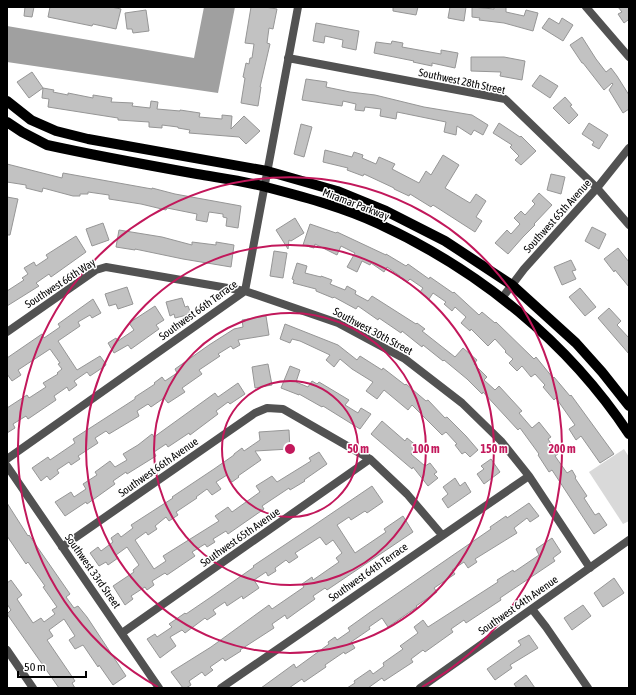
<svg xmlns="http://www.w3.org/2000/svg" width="636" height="695" viewBox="0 0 636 695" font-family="'Asap Condensed',sans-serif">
<rect width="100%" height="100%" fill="#fff"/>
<path fill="#d9d9d9" d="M624 449 629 457V521L623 524 589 472Z"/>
<path fill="#a0a0a0" d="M204 7H235L218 93 7 62V26L194 58Z"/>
<path fill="#c2c2c2" stroke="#969696" d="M25 7H34L32 17 24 16Z
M50 7H111L121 9 116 29 93 24 92 26 48 17Z
M251 7H265L277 9 273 29 269 28 267 43 270 44 260 87H261L258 106 241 103 245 78 243 77 246 63 249 64 250 58H252L254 44 245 43Z
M393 7H418L416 15 393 11Z
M450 7H466L464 21 448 18Z
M472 7 494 9V7H506V12L524 16 526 10 538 13 533 31 504 23 479 20 480 18 472 17Z
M618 7H629V22L628 20 624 23 618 14 622 12Z
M146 10 149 31 133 33 132 29H127L125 13Z
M549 18 559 24 562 18 573 25 563 41 542 28Z
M316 23 359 31 356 50 342 47 343 40 325 36 324 43 313 41Z
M582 37 596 59 606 72 611 68 617 76 629 95V109L623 113 609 90 613 84 612 83 604 90 583 63H582L570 45Z
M392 41 403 43 402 47 441 54V50L458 53 455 68 432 63V66L413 62 414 61 374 53 376 42 391 44Z
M471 57H504L525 61 522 80 500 76 501 72 471 71Z
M32 72 43 88 29 98 17 82Z
M540 75 558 86 550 98 532 86Z
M306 79 327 82 326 87 350 92 375 95 424 107 472 115 488 125 483 135 474 130 471 135 457 126 456 135 444 132 446 122 397 112 396 119 380 116 381 109 365 107 364 111 355 110 356 104 343 101 342 106 302 100Z
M43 88 54 90 53 92 68 95V93L93 98V95L112 98 111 102 133 103 132 106 150 108 151 101 158 102 157 109 180 111V110L200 113 199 117 222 119V115L232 116 231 129 244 116 260 131 246 144 239 137 189 133 190 130 178 128V127L162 125V128L149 127V122L118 120V118L48 107 49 99 42 98Z
M565 97 572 105 570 106 578 115 569 124 553 108Z
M499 123 520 137 521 136 536 151 521 165 515 160 519 156 510 147 512 145 493 133Z
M589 123 608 135 599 149 592 145 594 142 582 134Z
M301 124 312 127 304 157 294 154Z
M325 150 352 157 354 152 363 155 362 158 376 164 379 157 395 164 392 169 419 183 426 171 431 175 443 155 459 165 445 188 470 203 476 194 486 201 476 217 482 221 475 232 433 205 431 207 410 194 409 196 394 189V188L364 174 363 176 347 170 348 168 323 162Z
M7 164 62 178 63 173 152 189V188L175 194 241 206 238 228 226 226 227 218 223 217V214L209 212 207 222 196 220 197 214 167 208 166 210 141 204 109 199V195L88 192V194H80V196H73L43 188 42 192 26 188V185L7 182Z
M551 174 565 177 561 194 547 190Z
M539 193 552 205 534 224 535 225 523 237 508 254 495 243 507 230 511 234 520 224 514 218 521 211 525 215 535 204 532 201Z
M7 197 18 199 10 235H7Z
M295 218 304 233 291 241 289 240 288 249 276 230Z
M103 223 109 240 92 246 86 229Z
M310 224 336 233 337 232 386 255V254L406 266 408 264 429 279 430 277 453 293 454 292 479 315 482 312 495 323 496 322 534 359 536 357 553 378 554 377 570 396 571 395 614 454 600 463 581 436 576 440 569 429 575 425 556 398 554 400 543 387 545 385 535 374 531 377 522 366 517 371 509 363 513 359 505 352 506 351 495 339 488 346 471 329 470 331 461 323 466 317 455 307 452 311 444 304 446 302 433 293 429 299 420 292 423 288 410 279 407 282 399 277 400 276 387 267 384 272 371 263 370 265 362 261 357 272 347 267 355 253 341 246 337 255 315 244 314 248 303 245Z
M592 227 606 234 599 249 585 241Z
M119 230 162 237 192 245V242L216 245V242L234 245 231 267 183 259 135 249V250L116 247Z
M76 236 86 252 51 277 49 274 36 283 39 286 7 306V291L24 280 22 278 28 274 24 268 34 262 36 266 48 258 46 255Z
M618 248 629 262V287L615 270 614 272 604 259Z
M274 251 287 253 283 278 270 276Z
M571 260 576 270 572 271 576 279 562 285 554 267Z
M297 263 307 266 305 273 321 277V276L332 280 330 284 345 290 347 286 356 291 355 294 368 301 372 296 416 324 417 323 425 329 422 331 455 357 463 348 477 360 474 364 487 377 484 380 495 390 499 386 522 411 519 413 532 428 539 422 551 437 548 439 558 454 555 456 567 473 572 470 576 477 575 478 587 496 584 498 595 515 599 513 607 525 594 534 552 470 549 472 538 455 539 454 520 428 518 430 483 392 482 394 467 379 444 360 443 361 423 345 422 347 402 331 401 333 379 318 378 320 358 306 356 309 334 297 333 298 316 291V289L293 283 294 280 292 279Z
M127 287 133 304 118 309 116 304 109 306 105 294Z
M580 288 596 307 585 316 569 297Z
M182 298 185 307 188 306 191 314 175 318 174 314 170 316 166 302Z
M93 299 101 313 92 318 90 315 78 322 80 326 58 341 77 370 100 356 106 364 105 366 90 376 87 372 74 381 77 385 69 391 67 387 54 396 56 400 28 419 26 416 13 424 15 428 7 433V408L27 395 29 398 46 387 43 383 58 374 57 373 62 369 58 364 60 363 50 349 18 370 21 375 12 381 7 374V358L42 334 44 338 60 327 58 324Z
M155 306 164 320 156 325 159 329 131 349 128 345 114 353 108 343 116 338 118 341 134 330 129 323Z
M609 308 621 321 617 325 629 338V354L598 318Z
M266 316 269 335 238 340 240 345 233 349 231 346 218 354 220 356 199 370 202 374 182 388 185 392 168 403 164 398 151 407 148 404 137 411 139 416 109 434 106 431 95 438 98 443 78 456 80 459 71 465 69 462 57 470 59 473 50 480 47 476 41 481 32 468 48 457 50 460 75 443 73 439 135 399V397L155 384 154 383 162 377 165 381 177 373 175 369 209 345 234 329 243 327 242 320Z
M285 324 338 345 357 360 360 356 382 370 383 368 405 385 406 384 426 401 428 400 445 418 447 417 466 436 478 450 470 457 465 452 462 454 455 445 457 444 446 432 442 435 412 405 408 410 384 390 377 399 366 391 373 382 352 369 340 359 334 367 326 360 330 355 300 341 292 339 290 343 280 339Z
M268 364 272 385 255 388 252 367Z
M290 366 300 370 296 382 308 387 312 381 317 384 319 382 349 400 345 405 358 413 361 408 371 414 360 429 323 406 322 407 299 394V395L281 388Z
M238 383 245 394 230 404 228 402 216 411 218 414 190 435 189 433 168 447 166 444 154 452 156 456 127 474 126 472 113 481 115 484 87 504 86 502 65 516 55 502 71 492 74 497 86 489 83 484 97 475 95 472 110 461 115 467 127 460 123 454 138 445 152 434 154 437 215 393 218 397Z
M382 421 405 441 407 438 417 446 411 454 425 466 430 463 437 472 434 474 438 478 428 486 413 467 412 469 371 434Z
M289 430 290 449 255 451 261 460 238 476 239 477 232 482 227 475 216 482 221 489 212 495 207 489 196 497 197 498 176 512 178 515 169 521 166 517 155 526 157 529 148 535 146 532 135 540 154 569 166 561 163 556 219 521 215 516 228 507 232 512 260 492 256 486 272 476 277 482 311 461 309 458 319 452 327 464 304 480 305 481 290 490 289 488 262 506 264 509 228 534 226 531 213 539 215 542 207 547 205 544 192 552 195 556 167 575 165 573 152 581 154 585 147 590 145 587 131 596 133 599 125 605 113 586 134 572 133 570 139 565 127 547 116 555 118 558 108 565 106 562 99 566 90 553 98 547 101 551 113 542 111 538 118 533 121 537 133 528 131 525 173 498 172 497 214 469 234 455V454L242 448 244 451 260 440 259 432Z
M491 459 500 472 484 484 477 474 484 469 481 466Z
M455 478 460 486 465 482 471 492 448 508 442 499 448 494 443 487Z
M372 486 383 502 367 513 365 511 351 520 349 517 337 525 355 553 386 532 384 529 403 516 413 532 327 590 325 588 313 596 315 599 298 611 287 619 285 615 272 624 274 628 240 650 241 651 225 661 223 658 210 667 213 670 205 676 202 672 189 681 191 685 186 688H183L171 672 211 647 269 605 272 609 304 587 302 584 312 577 313 580 339 562 336 558 342 553 333 540 326 545 320 537 295 553 298 557 289 563 286 560 275 568 276 571 268 576 266 572 254 580 259 588 243 599 242 596 227 606 225 602 213 610 216 614 207 620 205 618 185 633 182 630 170 637 176 646 160 658 147 639 155 634 157 637 172 627 169 624 185 613 186 614 211 597 254 567 253 566 313 526Z
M7 503 28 536 29 535 70 594 66 597 74 608 78 606 87 617 126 676 113 685 99 665 98 667 83 645 75 649 69 640 75 636 64 619 49 630 53 636 47 640 75 681 72 683 75 688H59L7 614 11 610 7 604V583L11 580 22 595 17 599 33 623 41 618 44 622 55 614 52 610 57 607 43 587 45 586 28 562 26 564 7 536Z
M529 503 539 516 530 522 527 518 514 528 517 533 475 559 477 562 468 568 464 562 452 570 455 574 434 588 437 592 416 606 417 607 388 627 382 618 369 627 370 629 351 642 355 648 345 654 344 652 325 665 326 667 304 682 302 679 289 688H261L294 664 296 668 329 644 328 642 335 637 337 640 350 631 348 628 369 613 491 529 490 527 506 516 507 518Z
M552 538 561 552 553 558 555 561 500 598 501 600 466 623 464 620 451 629 453 632 425 652 423 650 411 659 413 662 384 681 382 678 368 688H347L355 683 354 681 370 670 373 674 384 666 383 663 403 649 400 646 418 633 414 627 423 620 428 627 498 582 497 580 513 570 514 572 539 555 536 549Z
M614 578 624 593 603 607 594 593Z
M583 605 591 616 572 630 564 618Z
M529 635 538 648 510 665 512 668 495 680 487 669 521 645 518 641Z
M526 675 535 688H517L514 684Z"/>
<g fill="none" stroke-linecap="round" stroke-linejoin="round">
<path stroke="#525252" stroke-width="8" d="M586 7 629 57
M288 58 505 99 597 188 629 225
M502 298 524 269 597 188 629 148
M7 332 96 270 106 267 245 291 338 323 405 359 462 403 501 441 529 476 590 568
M7 459 245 291 298 7
M7 466 159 688
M62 547 255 413 267 408 283 409 370 459 407 494 442 535
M532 609 546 627 588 688
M122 633 370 459
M7 650 33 688
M221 688 529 476
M420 688 629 540"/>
<path stroke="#000" stroke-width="10" d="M7 101 31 120 56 131 88 139 267 171 337 191 386 211 445 241 512 285 576 343 602 372 629 406
M7 122 22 132 47 145C97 156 147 165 197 174 220 178 244 181 266 187 304 197 343 207 379 224 479 270 568 342 629 434"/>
</g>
<g fill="none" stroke="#c2185b" stroke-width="2">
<circle cx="290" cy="449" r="68"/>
<circle cx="290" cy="449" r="136"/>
<circle cx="290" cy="449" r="204"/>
<path d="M158 687A272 272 0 1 1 422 687"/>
</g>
<g text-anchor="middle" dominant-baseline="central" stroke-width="3" stroke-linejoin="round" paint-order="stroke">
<g font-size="11" fill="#000" stroke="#fff">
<text transform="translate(462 81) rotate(12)">Southwest 28th Street</text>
<text transform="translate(356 204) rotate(21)">Miramar Parkway</text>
<text transform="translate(557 216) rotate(-48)">Southwest 65th Avenue</text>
<text transform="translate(60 283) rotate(-33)">Southwest 66th Way</text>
<text transform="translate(198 310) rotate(-36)">Southwest 66th Terrace</text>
<text transform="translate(373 331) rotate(28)">Southwest 30th Street</text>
<text transform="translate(158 467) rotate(-35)">Southwest 66th Avenue</text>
<text transform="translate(240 537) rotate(-35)">Southwest 65th Avenue</text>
<text transform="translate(93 571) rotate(55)">Southwest 33rd Street</text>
<text transform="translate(368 572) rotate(-35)">Southwest 64th Terrace</text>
<text transform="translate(518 605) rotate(-35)">Southwest 64th Avenue</text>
</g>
</g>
<circle cx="290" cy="449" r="6" fill="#c2185b" stroke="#fff" stroke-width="2"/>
<g font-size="12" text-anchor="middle" font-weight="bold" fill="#c2185b" stroke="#fff" stroke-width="3" stroke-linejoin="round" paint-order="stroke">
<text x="358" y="453">50 m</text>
<text x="426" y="453">100 m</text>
<text x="494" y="453">150 m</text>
<text x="562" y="453">200 m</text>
</g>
<rect width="636" height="695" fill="none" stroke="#000000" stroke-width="16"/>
<path d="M18 671v6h68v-6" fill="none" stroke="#000000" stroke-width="2"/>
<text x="24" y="671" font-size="12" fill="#000000" stroke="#ffffff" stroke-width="3" paint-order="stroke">50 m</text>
</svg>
